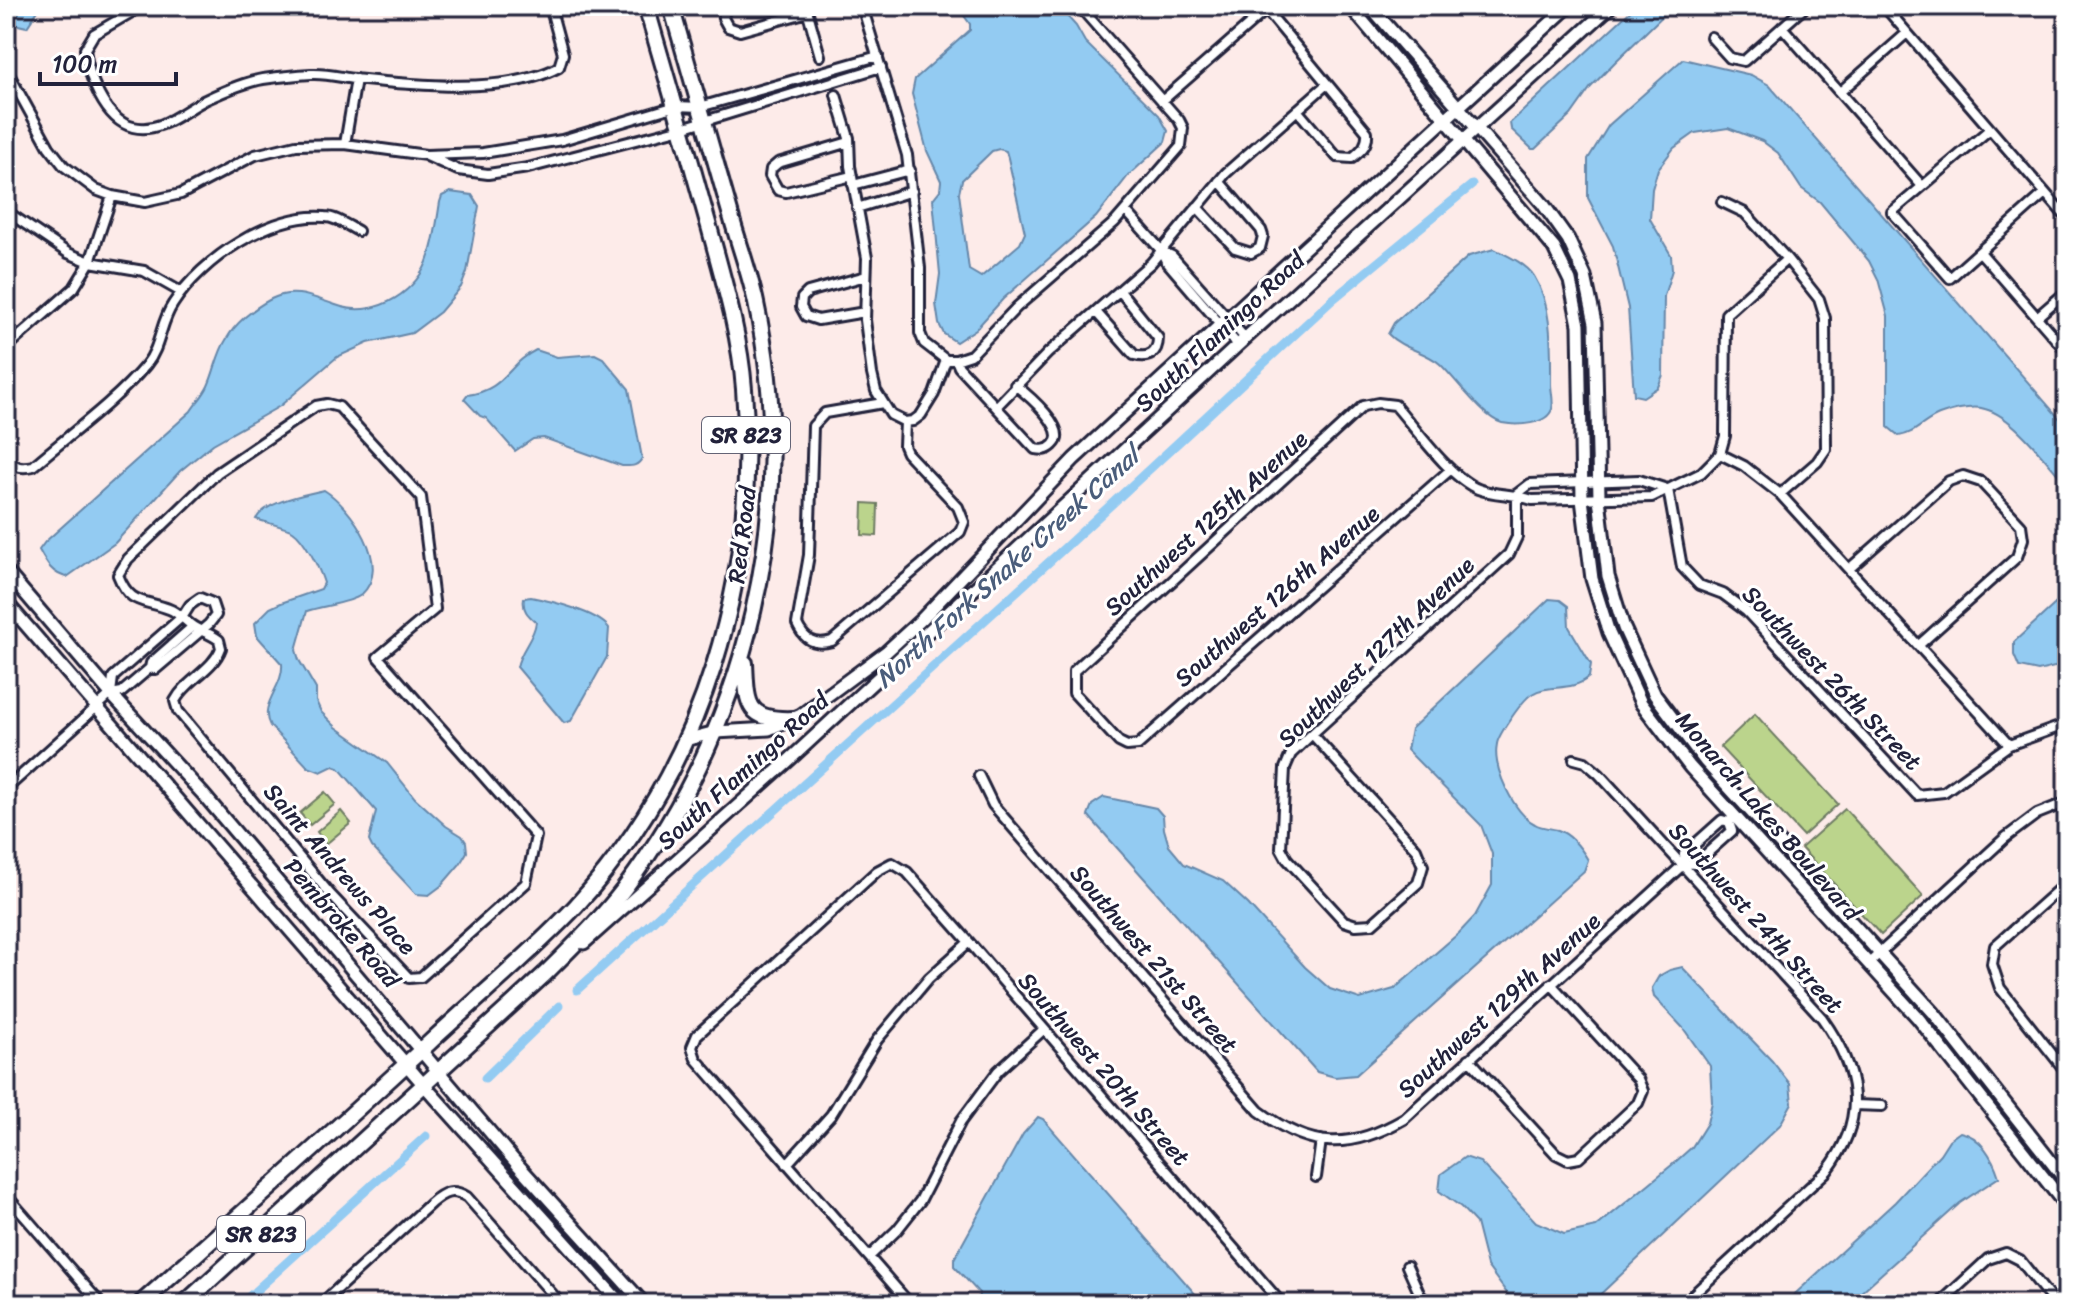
<svg xmlns="http://www.w3.org/2000/svg" width="2073" height="1310" viewBox="0 0 2073 1310" font-family="Sriracha,sans-serif">
<rect width="100%" height="100%" fill="#fdebe9"/>
<filter id="ink" filterUnits="userSpaceOnUse"><feTurbulence type="fractalNoise" baseFrequency=".0125" numOctaves="2"/><feDisplacementMap in="SourceGraphic" scale="16" xChannelSelector="R" yChannelSelector="G"/><feConvolveMatrix kernelMatrix="1 2 1 2 8 2 1 2 1" color-interpolation-filters="sRGB"/></filter>
<g filter="url(#ink)">
<path fill="#bbd48c" stroke="#6e7b64" stroke-width="2" d="M863 503 878 504 877 536 862 535Z
M1755 714 1838 804 1803 836 1720 747Z
M325 792 335 804 310 825 300 813Z
M1845 809 1923 896 1881 935 1801 848Z
M341 811 351 823 326 844 317 832Z"/>
<path fill="#93cbf2" stroke="#6687a9" stroke-width="2" fill-rule="evenodd" d="M6 6H41L27 27 14 24 6 12Z
M957 6H1058L1076 26 1085 42 1159 115 1168 131 1165 142 1128 176 1096 217 1003 299 976 329 956 342 944 334 939 324 936 304 940 274 933 199 940 190 941 181 927 151 912 94 915 79 970 30V24ZM999 149 1006 151 1008 158 1025 233 1020 244 981 277 969 270 959 193 962 180 992 151Z
M1636 6H1673L1615 62 1591 87 1571 115 1535 149H1532L1511 129 1510 123Z
M1683 59 1751 75 1769 85 2067 427V485C2047 463 2014 416 1985 409 1972 405 1954 410 1942 414 1925 419 1916 434 1899 436L1888 427V316L1878 279 1869 261 1820 202 1801 188 1778 153 1762 141 1728 128 1695 133 1674 148 1658 169 1652 189 1650 219 1671 255 1672 270 1664 296 1663 375 1658 387 1643 397 1634 395 1628 308 1613 246 1588 198V159L1609 125Z
M450 192 472 195 479 206 467 272 461 287 440 312 412 333 368 343 337 357 280 406 213 444 180 471 115 543 67 577C52 574 46 563 39 550L45 542 191 411C196 403 204 395 208 386 215 371 217 354 226 340 235 323 254 308 271 299 297 286 317 300 342 307 377 317 419 291 429 256 435 239 437 220 440 202L442 196Z
M1494 249C1508 256 1525 263 1534 276 1553 306 1551 350 1551 384 1551 391 1554 402 1552 409 1547 425 1517 426 1502 423 1483 418 1456 379 1440 364 1424 350 1403 350 1388 334L1394 323 1469 256Z
M536 350 557 357 595 354 603 358 629 389 642 458C638 467 631 466 622 466L544 438 533 439 515 451 486 418 480 416 464 399 467 395C506 390 507 364 536 350Z
M324 490C350 506 394 566 361 595 351 603 321 606 307 611L296 650 299 660 316 689V701L321 712 336 727 387 763 415 798 446 826 462 836 466 842 467 852 460 864 441 886 429 895 416 894 372 847 369 841 376 811 339 768 333 766 321 772 308 767 270 726C258 704 284 687 282 664L257 636 255 623 270 608 281 603 321 589 324 583C320 570 305 539 293 531 288 528 264 522 256 519 266 501 304 495 324 490Z
M2067 593V664L2038 671 2019 667 2014 655V642Z
M531 597C551 601 597 612 609 628L607 657 571 721 564 723 517 667C520 650 534 639 536 622 528 615 522 610 524 598Z
M1549 599 1560 600 1568 606 1569 627 1591 664 1589 677C1571 693 1549 683 1532 694 1523 699 1498 735 1497 744 1492 768 1514 813 1535 824 1541 828 1551 828 1558 830 1572 835 1581 848 1588 860L1584 871 1356 1075 1335 1077 1317 1072 1094 822 1088 815 1092 805 1104 797 1156 808 1163 816 1164 829 1169 846 1184 864 1223 881 1248 904 1305 967 1330 989 1360 999 1394 989 1459 933 1475 916 1492 885V854L1481 825 1407 750 1411 729Z
M1682 967 1772 1061 1790 1084 1792 1103 1780 1125 1590 1304H1515L1487 1266 1476 1223 1461 1207 1439 1191 1441 1174 1465 1157 1480 1162 1536 1222 1564 1234 1596 1227 1673 1164 1692 1147 1707 1123 1712 1102 1710 1066 1683 1028 1654 997 1652 988 1659 976 1670 970Z
M1038 1117 1043 1119 1204 1304H978L979 1293 954 1266V1259L1023 1134Z
M1960 1132C1981 1136 1993 1158 1999 1177L1960 1203 1848 1304H1784L1895 1202 1940 1154 1949 1140Z"/>
<g fill="none" stroke-linecap="round" stroke-linejoin="round">
<path stroke="#93cbf2" stroke-width="9" d="M577 990 1060 552 1332 300 1472 185
M485 1078 559 1006
M241 1304 426 1136"/>
<g stroke="#22223b" stroke-width="14">
<path id="street" d="M142 6 94 34 85 49C88 75 104 120 133 127 160 134 183 111 205 100 222 92 245 82 263 79 278 77 296 75 311 74 325 73 340 77 354 79 411 85 508 95 559 67L563 54 550 6
M726 6 723 18 728 27 740 31 808 12
M806 6 820 56
M862 6 907 155 920 268V333L924 343 946 360H956L971 355 1017 307 1115 222 1181 146 1183 128 1179 120 1079 6
M1263 6 1367 132C1368 145 1362 150 1352 158L1337 157 1297 110
M1884 6 2067 218
M1782 27 1922 186
M1711 37 1730 58 1744 61 1806 6
M6 69 49 147 64 166 96 190 112 196 145 202 181 194 255 155 296 145 345 144 426 155 483 153 562 140 676 106 700 107 878 56
M1840 92 1907 33
M836 95 849 138 850 166 867 258 865 320 872 374 876 391 891 415 905 422 913 421 921 415 934 394 946 360
M1162 101 1266 10
M1990 129 1892 212 1950 278 2045 193
M849 142 778 163 771 169 770 176 778 190 786 192 852 176
M345 144 356 79
M427 156 458 170 488 174 528 168 682 128 881 67
M853 185 910 170
M1722 202 1745 213 1787 259 1819 299 1825 318 1826 449 1817 462 1780 494
M1197 207 1235 248 1251 253 1260 248 1263 236 1261 230 1219 181
M857 208 912 191
M6 211 68 253 90 262 144 271 181 292
M1126 211 1161 250 1166 261 1238 345
M1161 251 1172 256 1245 338
M1980 252 2067 352
M865 312 818 320 806 316 801 307 802 298 808 292 866 276
M1096 312 1134 355C1148 359 1158 354 1158 338L1120 291
M2037 317 2067 291
M6 348 74 288 90 262 112 196
M956 360 959 367 996 407 1048 353 1151 263 1226 173 1327 84
M883 403 825 413 813 426 809 555 797 624C804 640 815 646 832 641L960 532 964 522 958 507 907 453 904 446 905 422
M327 404 339 407 421 497 435 609 378 657 536 836 526 883 421 977 409 978 330 894 178 711 175 701C186 680 213 670 221 648L219 640C211 634 204 632 196 628 186 623 180 613 169 609 144 599 130 606 118 575L128 559 217 473 316 406Z
M996 407 1035 449C1042 450 1047 451 1053 445 1070 430 1028 395 1015 385
M1720 454 1744 466 1780 494 2009 745
M6 458C14 467 21 469 33 466 70 434 115 402 146 365 161 347 160 323 173 304 202 259 270 213 325 217 336 217 348 226 358 231
M1450 470 1138 745 1127 746 1119 742 1074 693V671L1363 406 1378 403 1395 405C1416 429 1449 477 1478 489 1496 496 1514 493 1532 500L1652 497 1701 473 1720 454 1725 436 1726 314 1787 259
M1668 489 1682 567 1699 585 1723 594 1746 611 1917 795 1944 792 2009 745 2067 724
M1517 494 1530 484 1639 480 1667 489
M1849 569 1949 481 1963 476 1981 482 2021 525 2023 539 2017 557 1919 645
M111 693 113 677 183 616 190 605 200 598 212 603 216 615 209 624 156 669 150 668
M1312 734 1416 849 1423 866 1418 883 1372 924 1356 925 1344 921 1287 859 1281 848 1285 768 1291 754 1312 734 1509 554 1517 537V494
M1574 759 1585 762 1599 774 1822 1018C1859 1070 1868 1117 1827 1171L1683 1304
M979 776 993 805 1259 1111C1310 1149 1349 1151 1404 1119L1685 863
M6 789 111 694 122 692 150 668 151 663 192 627
M1729 822 1732 831 1695 864 1685 863 1684 854 1722 820 1729 822 1735 816
M2067 882 1995 946 1992 964 2000 988 2067 1073
M1869 963 2005 838 2037 814 2067 802
M1469 1059 1556 1154 1568 1160 1579 1158 1638 1103 1643 1091 1638 1079 1551 984
M1854 1105 1882 1106
M787 1164 831 1115 877 1040 929 978 969 942
M1316 1177 1321 1140
M6 1195 101 1304
M869 1257 897 1230 920 1201 961 1121 998 1071 1043 1030
M1407 1266 1420 1295 1428 1304
M321 1304 431 1203C444 1192 452 1188 467 1197L561 1304
M910 1304 696 1059 692 1047 697 1035 877 871 892 863 907 872 969 942 1282 1304
M1939 1304 1988 1259 2006 1253 2020 1260 2055 1304"/>
</g>
<g stroke="#22223b" stroke-width="17">
<path id="secondary" d="M1350 6 1554 248 1570 281 1579 325 1582 499 1592 579 1609 633 1641 703 1690 767 1918 1018 2067 1207
M1370 6 1543 204 1568 239 1585 276 1595 323 1599 498 1608 576 1624 628 1655 695 1705 761 1934 1013 2067 1182
M6 571 111 694 203 794 517 1164 644 1304
M6 602 423 1084 621 1304
M685 740 716 732 769 729 801 715 886 652 922 619 1074 459 1569 6
M584 943 788 761 1238 345 1611 6"/>
</g>
<g stroke="#22223b" stroke-width="20">
<path id="highway" d="M745 663C747 703 745 721 793 719
M140 1304C237 1218 333 1132 428 1044 477 998 530 955 576 906 705 765 759 577 744 389 740 335 724 282 710 230 689 155 668 81 646 6
M184 1304 546 973C573 946 601 919 624 889 749 723 800 507 756 303 750 274 739 245 731 216 711 146 691 76 671 6"/>
</g>
<use href="#street" stroke="#fff" stroke-width="8"/>
<use href="#secondary" stroke="#fff" stroke-width="11"/>
<use href="#highway" stroke="#fff" stroke-width="14"/>
</g>
</g>
<g text-anchor="middle" dominant-baseline="central" stroke-width="6" stroke-linejoin="round" paint-order="stroke">
<g fill="#fff" stroke="#646476" stroke-width="2">
<rect x="702" y="417" width="88" height="36" rx="6"/>
<rect x="217" y="1216" width="88" height="36" rx="6"/>
</g>
<g font-size="22" font-weight="bold" fill="#22223b">
<text x="746" y="435">SR 823</text>
<text x="261" y="1234">SR 823</text>
</g>
<g font-size="24" fill="#22223b" stroke="#fff">
<text transform="translate(1220 332) rotate(-43)">South Flamingo Road</text>
<text transform="translate(1206 523) rotate(-42)">Southwest 125th Avenue</text>
<text transform="translate(742 535) rotate(-83)">Red Road</text>
<text transform="translate(1277 596) rotate(-41)">Southwest 126th Avenue</text>
<text transform="translate(1376 652) rotate(-44)">Southwest 127th Avenue</text>
<text transform="translate(1832 678) rotate(46)">Southwest 26th Street</text>
<text transform="translate(743 771) rotate(-42)">South Flamingo Road</text>
<text transform="translate(1768 816) rotate(49)">Monarch Lakes Boulevard</text>
<text transform="translate(340 869) rotate(49)">Saint Andrews Place</text>
<text transform="translate(1756 918) rotate(48)">Southwest 24th Street</text>
<text transform="translate(342 923) rotate(49)">Pembroke Road</text>
<text transform="translate(1154 959) rotate(49)">Southwest 21st Street</text>
<text transform="translate(1499 1005) rotate(-42)">Southwest 129th Avenue</text>
<text transform="translate(1104 1069) rotate(49)">Southwest 20th Street</text>
</g>
<g font-size="26" font-style="italic" fill="#4a5d7b" stroke="#fff">
<text transform="translate(1007 567) rotate(-42)">North Fork Snake Creek Canal</text>
</g>
</g>
<rect width="2073" height="1310" fill="none" stroke="#fff" stroke-width="32"/>
<rect x="16" y="16" width="2041" height="1278" fill="none" stroke="#22223b" stroke-width="3" filter="url(#ink)"/>
<path d="M40 72v12h136v-12" fill="none" stroke="#22223b" stroke-width="4"/>
<text x="52" y="72" font-size="24" fill="#22223b" stroke="#ffffff" stroke-width="6" paint-order="stroke">100 m</text>
</svg>
